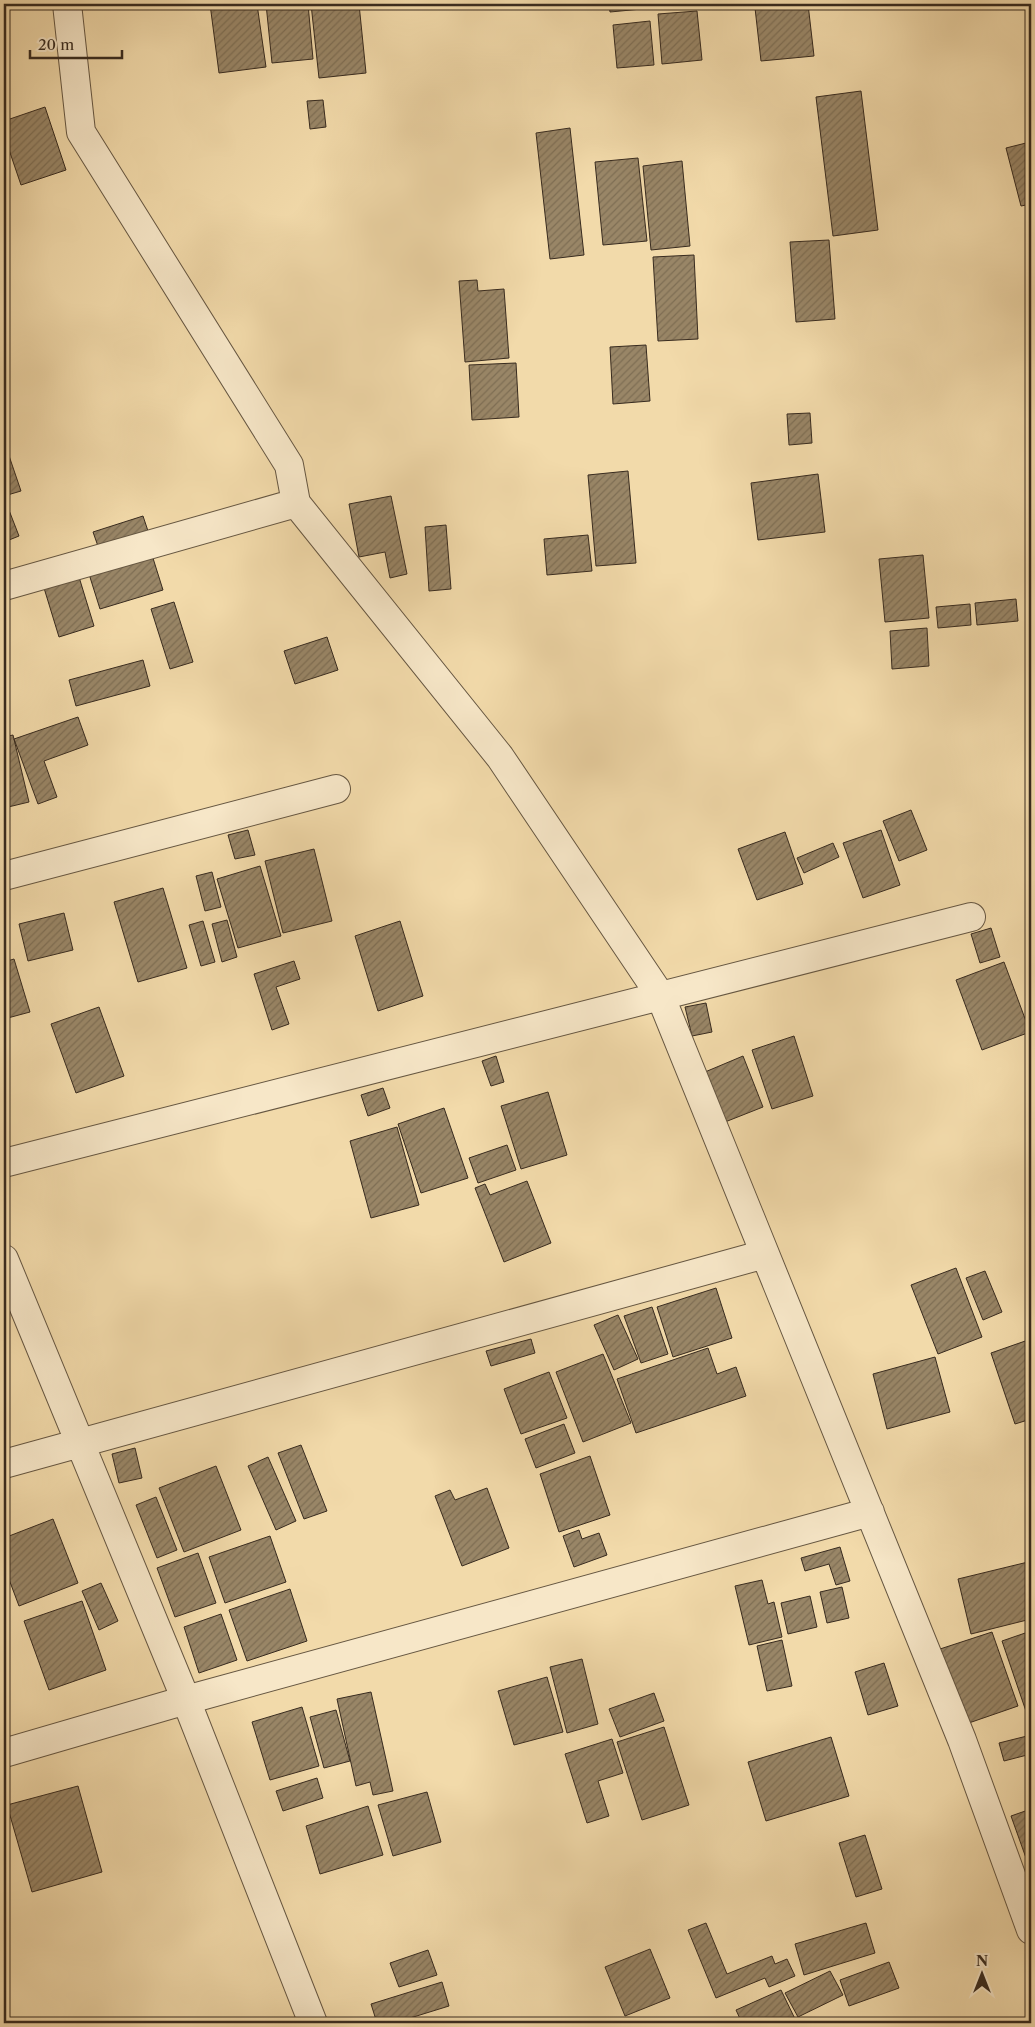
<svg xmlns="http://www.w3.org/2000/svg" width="1035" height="2027" viewBox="0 0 1035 2027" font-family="'Libre Caslon Text',serif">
<defs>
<pattern id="building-hatch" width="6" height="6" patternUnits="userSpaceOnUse" patternTransform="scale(1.25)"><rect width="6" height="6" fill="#998667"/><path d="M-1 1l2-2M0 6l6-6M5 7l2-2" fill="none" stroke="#7e6e54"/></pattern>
</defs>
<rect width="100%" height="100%" fill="#f2daaa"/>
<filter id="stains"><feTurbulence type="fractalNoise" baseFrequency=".004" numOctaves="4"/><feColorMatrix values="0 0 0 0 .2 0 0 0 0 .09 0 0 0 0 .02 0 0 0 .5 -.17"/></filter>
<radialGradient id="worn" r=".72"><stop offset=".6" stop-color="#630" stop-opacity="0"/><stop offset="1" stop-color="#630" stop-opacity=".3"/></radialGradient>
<path fill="url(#building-hatch)" stroke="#382b1f" d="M210 4H257L266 67 219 73Z
M266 4H308L313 59 272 63Z
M311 4H359L366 73 319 78Z
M609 4H651L652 8 610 12Z
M795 4H808L814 56 761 61 755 8Z
M697 11 702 60 662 64 658 14Z
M650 21 654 65 617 68 613 25Z
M861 91 878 230 833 236 816 97Z
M323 100 326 127 310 129 307 101Z
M45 107 66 170 21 185 4 135V121Z
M570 128 584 255 550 259 536 133Z
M1026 143 1031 162V204L1021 206 1006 148Z
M638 158 647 241 603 245 595 162Z
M682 161 690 246 651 250 643 166Z
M829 240 835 319 796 322 790 242Z
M694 255 698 339 658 341 653 257Z
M477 280 478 291 504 289 509 358 465 362 459 281Z
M646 345 650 401 613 404 610 347Z
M516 363 519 417 472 420 469 365Z
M810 413 812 443 789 445 787 414Z
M4 441 21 491 4 496Z
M628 471 636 563 596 566 588 475Z
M818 474 825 532 758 540 751 483Z
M391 496 407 574 390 578 385 552 359 557 349 504Z
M7 505 19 536 4 542V506Z
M143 516 149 534 99 549 93 532Z
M446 525 451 589 429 591 425 527Z
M588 535 592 571 547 575 544 539Z
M152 555 163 590 100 609 89 574Z
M923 555 929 618 885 622 879 559Z
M79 577 94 626 59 637 44 588Z
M1016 599 1018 621 977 625 975 603Z
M174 602 193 662 170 669 151 609Z
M970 604 971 625 938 628 936 607Z
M927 628 929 666 892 669 890 631Z
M327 637 338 670 295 684 284 651Z
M143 660 150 686 76 706 69 680Z
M78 717 88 745 44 761 57 797 38 804 14 739Z
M13 735 29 802 4 808V737Z
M911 810 927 850 899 861 883 821Z
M248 830 255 855 235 859 228 835Z
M881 830 900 885 863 898 843 843Z
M785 832 803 884 757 900 738 849Z
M833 843 839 857 804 873 797 858Z
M314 849 332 921 283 933 265 861Z
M260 866 281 936 238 948 217 879Z
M212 872 221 907 205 911 196 876Z
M163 888 187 968 138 982 114 902Z
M64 913 73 950 28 961 19 924Z
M227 920 237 957 222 962 212 924Z
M203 921 215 962 201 966 189 925Z
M400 921 423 996 378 1011 355 936Z
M991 928 1000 957 980 963 971 934Z
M14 959 30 1012 4 1019V962Z
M294 961 300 979 276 987 289 1024 272 1030 254 974Z
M1004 962 1030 1032 982 1050 956 980Z
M706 1003 712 1032 692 1036 685 1007Z
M99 1007 124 1076 76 1093 51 1024Z
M794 1036 813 1096 772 1109 752 1050Z
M496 1056 504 1082 491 1086 482 1061Z
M743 1056 763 1107 725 1122 705 1072Z
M383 1088 390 1108 368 1116 361 1095Z
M548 1092 567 1155 521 1169 501 1106Z
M444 1108 468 1178 421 1193 398 1124Z
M397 1127 419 1205 371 1218 350 1141Z
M507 1145 516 1170 478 1183 469 1158Z
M527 1181 551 1243 504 1262 475 1188 485 1184 490 1195Z
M956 1268 982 1337 938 1354 911 1285Z
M985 1271 1002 1312 983 1320 966 1278Z
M716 1288 732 1338 673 1357 657 1307Z
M652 1307 668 1354 641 1363 624 1316Z
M618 1315 638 1359 614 1370 594 1325Z
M531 1339 535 1353 491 1366 486 1351Z
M1031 1339V1419L1015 1424 991 1353Z
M708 1348 717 1374 736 1367 746 1396 636 1433 617 1379Z
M603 1354 631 1423 583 1442 556 1372Z
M935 1357 950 1412 887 1429 873 1374Z
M549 1372 567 1418 521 1434 504 1389Z
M564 1424 575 1453 536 1468 525 1439Z
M301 1445 327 1511 304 1519 278 1453Z
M135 1448 142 1478 119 1483 112 1454Z
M590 1456 610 1515 559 1532 540 1474Z
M268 1457 296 1521 276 1530 248 1466Z
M216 1466 241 1530 184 1552 159 1488Z
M487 1488 509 1548 462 1566 435 1496 450 1490 455 1500Z
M156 1497 177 1550 157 1558 136 1505Z
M53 1519 78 1583 19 1606 4 1566V1538Z
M579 1530 582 1539 599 1533 607 1555 574 1567 563 1536Z
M270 1536 286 1582 225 1603 209 1557Z
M840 1547 850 1581 836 1585 829 1564 805 1571 801 1558Z
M198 1553 216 1603 175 1617 157 1568Z
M1028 1562 1031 1575V1619L971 1634 958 1579Z
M762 1580 768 1604 774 1602 782 1637 749 1645 735 1586Z
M101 1583 118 1621 99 1630 82 1591Z
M842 1587 849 1618 827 1623 820 1592Z
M290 1589 307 1641 247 1661 229 1610Z
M810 1596 817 1627 788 1634 781 1603Z
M82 1601 106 1670 49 1690 24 1621Z
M221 1614 237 1660 199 1673 184 1627Z
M1031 1631V1722L1030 1723 1002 1641Z
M992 1632 1018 1706 963 1725 937 1650Z
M782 1640 792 1686 767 1691 757 1646Z
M582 1659 598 1724 567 1733 550 1667Z
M884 1663 898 1706 868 1715 855 1672Z
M547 1677 563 1732 514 1745 498 1691Z
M371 1692 393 1791 373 1795 370 1782 356 1786 337 1699Z
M654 1693 664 1721 620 1737 609 1709Z
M302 1707 319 1766 270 1780 252 1722Z
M336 1710 350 1761 324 1768 310 1717Z
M664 1727 689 1805 642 1820 617 1742Z
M1031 1735V1754L1004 1761 999 1743Z
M831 1737 849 1796 766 1821 748 1762Z
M612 1739 623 1773 598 1781 609 1816 587 1823 565 1754Z
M317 1778 323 1798 283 1811 276 1791Z
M78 1786 102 1872 32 1892 7 1805Z
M427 1792 441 1842 393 1856 378 1805Z
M368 1806 383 1855 320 1874 306 1826Z
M1031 1809V1872L1011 1816Z
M865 1835 882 1889 856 1897 839 1843Z
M706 1923 727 1974 772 1956 775 1964 787 1959 795 1976 769 1987 765 1978 716 1998 688 1930Z
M866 1923 875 1953 804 1975 795 1944Z
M650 1949 670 1998 625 2016 605 1967Z
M428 1950 437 1975 399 1987 390 1963Z
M889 1962 899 1988 849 2006 840 1980Z
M830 1971 843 1995 798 2017 785 1993Z
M442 1982 449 2006 394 2023H377L371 2004Z
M781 1990 797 2023H742L736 2010Z"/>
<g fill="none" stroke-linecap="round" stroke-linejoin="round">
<g stroke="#665742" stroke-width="30">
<path id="minor" d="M67 4 81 132 289 465 296 503 500 757 660 995 962 1740 1031 1930
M4 586 296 503
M4 876 336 789
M4 1163 971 917
M4 1259 186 1700 313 2023
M4 1464 765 1254
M4 1753 186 1700 870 1512"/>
</g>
<use href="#minor" stroke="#f7e7c8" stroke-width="28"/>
</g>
<rect width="1035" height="2027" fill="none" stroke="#f2daaa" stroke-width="20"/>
<rect x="5" y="5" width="1025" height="2017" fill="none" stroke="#382b1f" stroke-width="2.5"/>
<rect x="10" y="10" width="1015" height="2007" fill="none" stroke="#382b1f"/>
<g transform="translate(982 1974)" stroke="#f7e7c8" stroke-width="4" paint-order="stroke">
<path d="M0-4L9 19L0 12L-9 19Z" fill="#382b1f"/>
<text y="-8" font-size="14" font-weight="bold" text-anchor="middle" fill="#382b1f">N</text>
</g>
<path d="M30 50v8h92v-8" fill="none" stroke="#382b1f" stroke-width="2.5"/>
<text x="38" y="50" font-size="15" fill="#382b1f" stroke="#f7e7c8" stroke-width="4" paint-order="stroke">20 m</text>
<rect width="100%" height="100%" filter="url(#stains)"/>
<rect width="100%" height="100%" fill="url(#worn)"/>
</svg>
